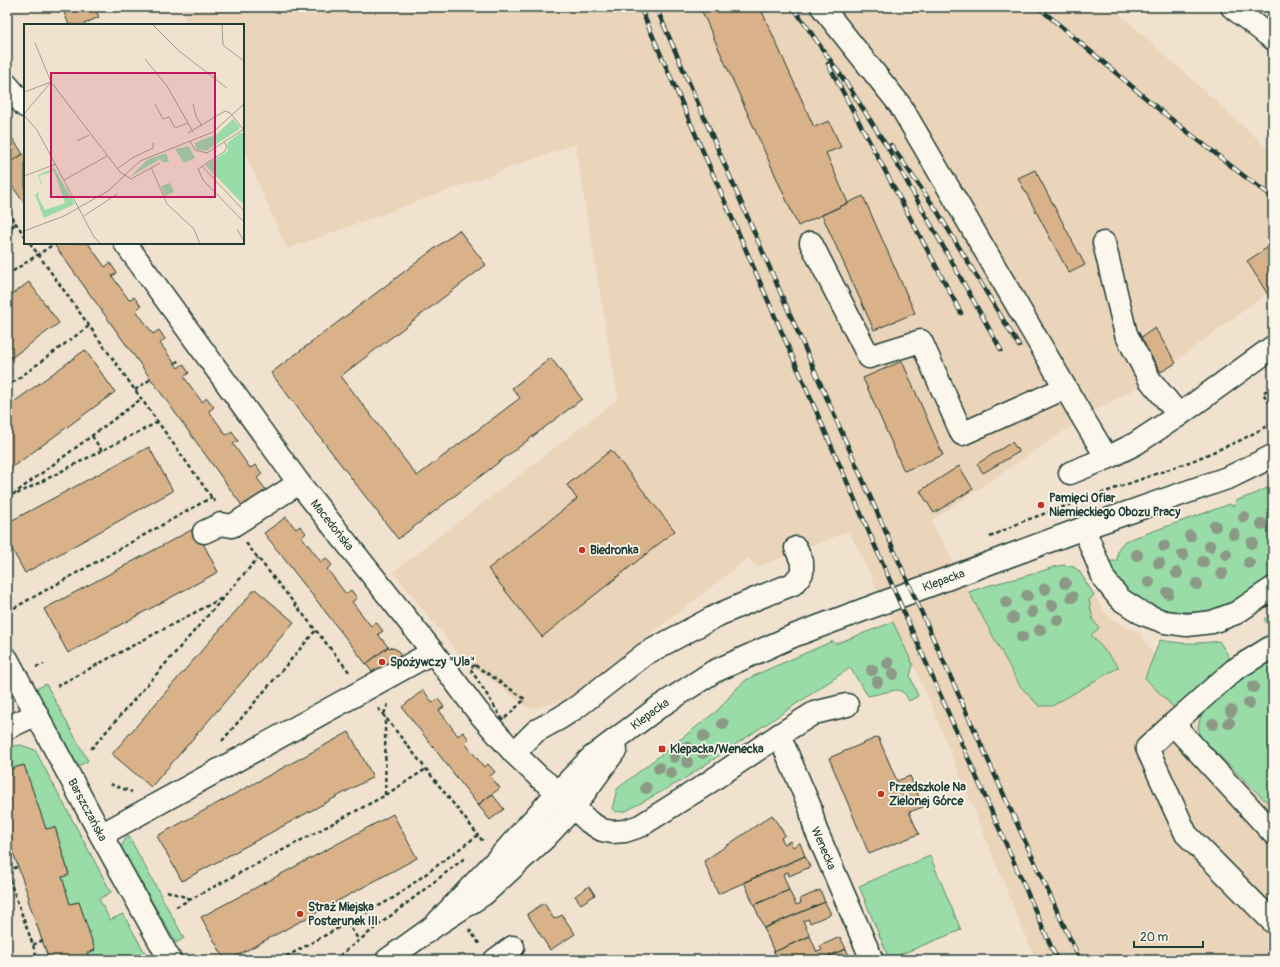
<svg xmlns="http://www.w3.org/2000/svg" width="1280" height="967" viewBox="0 0 1280 967" font-family="Pangolin,sans-serif">
<rect width="100%" height="100%" fill="#f1e2cf"/>
<filter id="ink" filterUnits="userSpaceOnUse"><feTurbulence type="fractalNoise" baseFrequency=".025" numOctaves="2"/><feDisplacementMap in="SourceGraphic" scale="8" xChannelSelector="R" yChannelSelector="G"/><feConvolveMatrix kernelMatrix="1 2 1 2 8 2 1 2 1" color-interpolation-filters="sRGB"/></filter>
<g filter="url(#ink)">
<path fill="#ead4ba" d="M180 7H1112L1273 153V289L1150 380 1083 418 931 521 972 595 1057 566 1074 567 1079 571 1107 615 1122 625 1139 632 1214 750 1273 810V960H1035L927 694 849 531 757 567 748 558 568 699 530 709 461 657 393 572 618 399 575 144 287 249 243 149V25H188Z"/>
<path fill="#99dca7" stroke="#5c8c6e" d="M1273 485V576C1253 589 1233 604 1209 611 1204 613 1197 612 1191 612 1183 612 1175 612 1167 610 1143 605 1115 586 1109 561H1117C1117 552 1118 547 1125 541L1230 504 1232 506 1236 504 1235 501 1257 493Z
M1064 565 1074 567 1079 571 1094 595 1089 600 1093 620 1099 628 1091 635 1119 667 1052 706H1039L1020 686 969 592C990 584 1012 580 1033 574 1044 571 1053 566 1064 565Z
M1273 613V632L1264 619Z
M893 622 913 665 910 676 918 696 909 701C906 695 904 691 896 690L868 696 850 668 681 781 626 811 616 812 612 809 617 789 718 710 735 690 746 680 762 672 833 641 835 644Z
M1160 640C1180 644 1199 644 1219 641L1231 660 1175 709 1145 678Z
M1273 655V808L1201 738C1197 728 1198 722 1203 712L1252 667Z
M46 684 88 761 78 766 36 689Z
M21 745 35 750 111 892 99 899 110 920 123 914 149 960H89L87 953 95 950 79 902 70 904 62 877 69 874 55 827 46 829 24 765 7 770V747Z
M128 835 184 938 176 943 121 847Z
M930 856 961 930 889 959 859 886Z"/>
<path fill="#d9b28a" stroke="#1f3d34" d="M70 7H94L99 17 82 25H69L63 10Z
M700 7H760L814 127 829 121 841 147 826 153 848 203 798 226Z
M13 139 23 154 7 165V143Z
M23 154 25 156V204L7 179V165Z
M1035 170 1085 265 1069 273 1018 178Z
M863 196 915 313 874 330 822 215Z
M459 230 486 265 341 376 417 476 520 398 512 388 551 358 582 399 398 539 271 373Z
M53 243H88L105 267 110 263 117 273 112 276 129 300 134 297 141 306 136 310 153 334 159 330 165 339 160 343 178 368 183 364 189 373 184 377 202 402 207 398 214 407 209 411 226 435 232 431 238 441 233 444 250 468 256 465 262 474 257 478 267 491 243 507Z
M1273 244V300L1272 301 1247 261Z
M29 282 59 323 7 361V298Z
M1155 328 1176 363 1161 372 1140 338Z
M85 350 115 392 7 471V407Z
M902 361 943 455 904 471 863 378Z
M1012 442 1019 452 983 473 977 464Z
M149 447 173 491 25 573 7 540V523Z
M611 450 675 531 542 637 488 569 577 499 567 485Z
M959 466 973 489 934 513 920 491Z
M286 517 296 529 300 526 306 533 302 537 321 562 326 558 332 565 327 569 346 594 351 590 357 598 352 602 371 626 376 622 383 631 378 634 388 647 366 664 264 533Z
M195 528 218 572 68 653 44 609Z
M255 589 294 622 151 787 112 754Z
M388 647 396 649 400 653 399 661 375 676 366 664Z
M423 690 433 703 438 699 444 707 439 710 458 736 463 732 469 739 465 743 484 767 488 764 495 772 490 776 500 788 478 805 402 707Z
M349 732 373 777 182 881 157 836Z
M878 737 897 781 910 776 923 807 909 812 919 834 869 854 829 758Z
M24 765 46 829 55 827 69 875 62 877 70 904 79 902 95 950 87 953 89 960H49L28 900 29 898 7 835V770Z
M492 794 504 809 490 820 478 805Z
M393 814 417 858 229 960H225L201 917Z
M772 815 785 835 781 838 785 844 790 841 793 847 800 843 805 856 718 894 704 861Z
M805 856 810 867 789 876 788 872 783 874 789 890 754 905 744 882Z
M589 886 595 895 581 904 575 896Z
M789 890 796 905 801 903 800 899 820 890 825 902 764 928 754 905Z
M825 902 831 914 810 923 808 919 803 921 810 936 774 952 764 928Z
M544 903 554 919 562 915 575 934 550 950 527 914Z
M810 936 817 952 822 950 820 946 840 937 846 949 819 960H778L774 952Z
M846 949 851 960H819Z"/>
<g fill="none" stroke-linecap="round" stroke-linejoin="round">
<g stroke="#1f3d34" stroke-width="25">
<g id="minor">
<path d="M822 7 900 105 1083 418 1107 458"/>
<path d="M1232 7 1273 39"/>
<path d="M7 85 25 106"/>
<path id="s1" d="M125 243 299 483 433 652 478 712 514 753 539 777 558 792 589 822 602 830 612 832 625 831 640 826 702 787 779 735 814 713 847 705"/>
<path d="M811 243 869 357 921 341 962 434 1065 388"/>
<path d="M1104 243 1126 334 1150 380 1179 415"/>
<path d="M1070 473 1107 458 1135 444 1179 415 1273 347"/>
<path d="M1084 528 1104 579 1120 599 1143 614 1165 622 1187 625 1212 622 1236 613 1273 588"/>
<path d="M204 532 221 524 232 526 299 483"/>
<path d="M1273 646 1234 670 1173 724 1147 748 1186 834 1273 922"/>
<path id="s2" d="M7 659 101 835 170 960"/>
<path d="M1173 724 1273 833"/>
<path d="M7 728 37 714"/>
<path id="s3" d="M779 735 810 807 815 828 872 960"/>
<path d="M514 753 536 731 560 718 577 707 645 654 718 615 760 597 793 584 802 573V562L796 548"/>
<path d="M101 835 433 652"/>
<path id="s4" d="M433 927 505 851 558 792 592 757 659 707 713 672 793 636 1084 528 1230 477 1273 456"/>
<path d="M387 960 433 927 484 894 545 838 574 807 616 749"/>
<path d="M495 960 513 947"/>
</g>
</g>
<path stroke="#1f3d34" stroke-width="2.5" stroke-dasharray="4 3" stroke-linecap="butt" d="M7 211 25 236
M7 232 16 223
M30 243 215 502
M7 275 54 244
M175 363 181 359
M1273 386 1263 393 1268 401 1273 398
M7 387 89 326
M135 390 151 379
M92 436 102 451
M17 494 158 422
M7 499 141 399
M990 537 1021 522 1192 461 1241 440 1273 423
M246 543 350 673
M14 608 212 497
M475 665 525 699 503 720 470 668Z
M36 667 44 664
M57 686 222 598
M378 708 478 835
M384 714 388 704
M222 741 316 630
M91 749 258 558
M110 784 132 792
M385 795C386 769 385 743 385 717
M7 871 17 867
M7 873 33 945 37 960
M167 891 191 899
M176 907 384 796 426 769
M347 923 359 940
M469 929 480 945
M33 945 43 940
M280 960 395 897 478 835 484 843
M334 960 466 857"/>
<use href="#minor" stroke="#fbf7ec" stroke-width="22"/>
<g stroke="#1f3d34" stroke-width="4.5">
<path id="rail" d="M640 7 906 617 1057 960
M656 7C795 326 933 645 1080 960
M793 7 849 87 888 148 1001 350
M1038 7 1161 111 1244 176 1273 197
M828 64 961 313
M891 145 937 211 1019 346"/>
</g>
<use href="#rail" stroke="#fbf7ec" stroke-width="3" stroke-dasharray="9" stroke-linecap="butt"/>
</g>
<g fill="#8b9986">
<circle cx="1244" cy="517" r="6"/>
<circle cx="1262" cy="524" r="6"/>
<circle cx="1215" cy="526" r="6"/>
<circle cx="1234" cy="534" r="6"/>
<circle cx="1190" cy="536" r="6"/>
<circle cx="1252" cy="543" r="6"/>
<circle cx="1164" cy="546" r="6"/>
<circle cx="1210" cy="546" r="6"/>
<circle cx="1226" cy="554" r="6"/>
<circle cx="1137" cy="555" r="6"/>
<circle cx="1183" cy="555" r="6"/>
<circle cx="1203" cy="562" r="6"/>
<circle cx="1159" cy="563" r="6"/>
<circle cx="1249" cy="563" r="6"/>
<circle cx="1177" cy="573" r="6"/>
<circle cx="1222" cy="573" r="6"/>
<circle cx="1149" cy="582" r="6"/>
<circle cx="1065" cy="583" r="6"/>
<circle cx="1197" cy="584" r="6"/>
<circle cx="1045" cy="589" r="6"/>
<circle cx="1168" cy="593" r="6"/>
<circle cx="1027" cy="596" r="6"/>
<circle cx="1072" cy="597" r="6"/>
<circle cx="1006" cy="602" r="6"/>
<circle cx="1052" cy="605" r="6"/>
<circle cx="1032" cy="612" r="6"/>
<circle cx="1013" cy="618" r="6"/>
<circle cx="1058" cy="620" r="6"/>
<circle cx="1040" cy="630" r="6"/>
<circle cx="1022" cy="637" r="6"/>
<circle cx="888" cy="663" r="6"/>
<circle cx="872" cy="670" r="6"/>
<circle cx="893" cy="674" r="6"/>
<circle cx="877" cy="682" r="6"/>
<circle cx="1253" cy="687" r="6"/>
<circle cx="1249" cy="703" r="6"/>
<circle cx="1231" cy="711" r="6"/>
<circle cx="1229" cy="723" r="6"/>
<circle cx="723" cy="724" r="6"/>
<circle cx="1213" cy="724" r="6"/>
<circle cx="704" cy="736" r="6"/>
<circle cx="687" cy="747" r="6"/>
<circle cx="703" cy="753" r="6"/>
<circle cx="674" cy="757" r="6"/>
<circle cx="687" cy="762" r="6"/>
<circle cx="659" cy="768" r="6"/>
<circle cx="671" cy="773" r="6"/>
<circle cx="646" cy="788" r="6"/>
</g>
</g>
<g fill="#c8321e" stroke="#fbf7ec" stroke-width="1.5">
<circle cx="1041" cy="505" r="4"/>
<circle cx="582" cy="550" r="4"/>
<circle cx="382" cy="662" r="4"/>
<rect x="658" y="745" width="8" height="8" rx="2"/>
<circle cx="881" cy="794" r="4"/>
<circle cx="300" cy="914" r="4"/>
</g>
<g text-anchor="middle" dominant-baseline="central" stroke-width="3.5" stroke-linejoin="round" paint-order="stroke">
<g font-size="12" font-weight="bold" fill="#1f3d34" stroke="#fbf7ec" text-anchor="start">
<text x="1049" y="498">Pamięci Ofiar<tspan x="1049" dy="14">Niemieckiego Obozu Pracy</tspan></text>
<text x="590" y="550">Biedronka</text>
<text x="390" y="662">Spożywczy "Ula"</text>
<text x="670" y="749">Klepacka/Wenecka</text>
<text x="889" y="787">Przedszkole Na<tspan x="889" dy="14">Zielonej Górce</tspan></text>
<text x="308" y="907">Straż Miejska<tspan x="308" dy="14">Posterunek III</tspan></text>
</g>
<g font-size="12" fill="#1f3d34" stroke="#fbf7ec">
<text stroke="none"><textPath href="#s1" startOffset="350">Macedońska</textPath></text>
<text stroke="none"><textPath href="#s4" startOffset="629">Klepacka</textPath></text>
<text stroke="none"><textPath href="#s4" startOffset="305">Klepacka</textPath></text>
<text stroke="none"><textPath href="#s2" startOffset="171">Barszczańska</textPath></text>
<text stroke="none"><textPath href="#s3" startOffset="122">Wenecka</textPath></text>
</g>
</g>
<g transform="translate(24 24)">
<rect width="220" height="220" fill="#f1e2cf"/>
<path d="M209 95 216 103 214 106 182 127 172 125 171 119 193 110ZM216 109H220V181L181 141 204 127 203 119ZM165 122 171 134 160 139 151 125ZM142 129 145 138H138L136 135 106 153 123 136ZM30 144 51 180 20 194 11 171 13 169 15 168 14 173 21 186 41 179 30 147 15 152 18 159 22 157 17 160 14 151ZM146 159 150 168 141 172 137 162Z" fill="#99dca7"/>
<path fill="none" stroke="#9da091" stroke-width="1" d="M128 0 155 27 203 64M198 0 199 21 220 37M11 19 27 58 96 148 107 155 136 139M121 35 143 62 169 108M0 68 27 58M131 80 139 95 145 93 151 104 164 99M169 80 172 92 178 102M0 90 27 58M0 91 13 106 70 213 77 220M164 109 201 87 206 89 220 106M53 117 65 111M166 117 171 126 183 129 220 105M200 118 203 123 201 127 174 145 179 156 220 198M178 142 220 187M127 143 143 180 170 205 176 220M93 145 110 133 129 124V119M0 152 32 140M40 156 83 132M83 168 116 137 189 108 220 80M60 192 93 170M213 205 220 217M0 207 40 192 84 167"/>
<path fill="#c2185b" fill-opacity="0.15" stroke="#c2185b" stroke-width="2" d="M27 49H191V173H27Z"/>
<rect width="220" height="220" fill="none" stroke="#1f3d34" stroke-width="2"/>
</g>
<rect width="1280" height="967" fill="none" stroke="#fbf7ec" stroke-width="24"/>
<rect x="12" y="12" width="1256" height="943" fill="none" stroke="#1f3d34" stroke-width="1.5" filter="url(#ink)"/>
<path d="M1134 941v6h69v-6" fill="none" stroke="#1f3d34" stroke-width="2"/>
<text x="1140" y="941" font-size="12" fill="#1f3d34" stroke="#fbf7ec" stroke-width="3" paint-order="stroke">20 m</text>
</svg>
